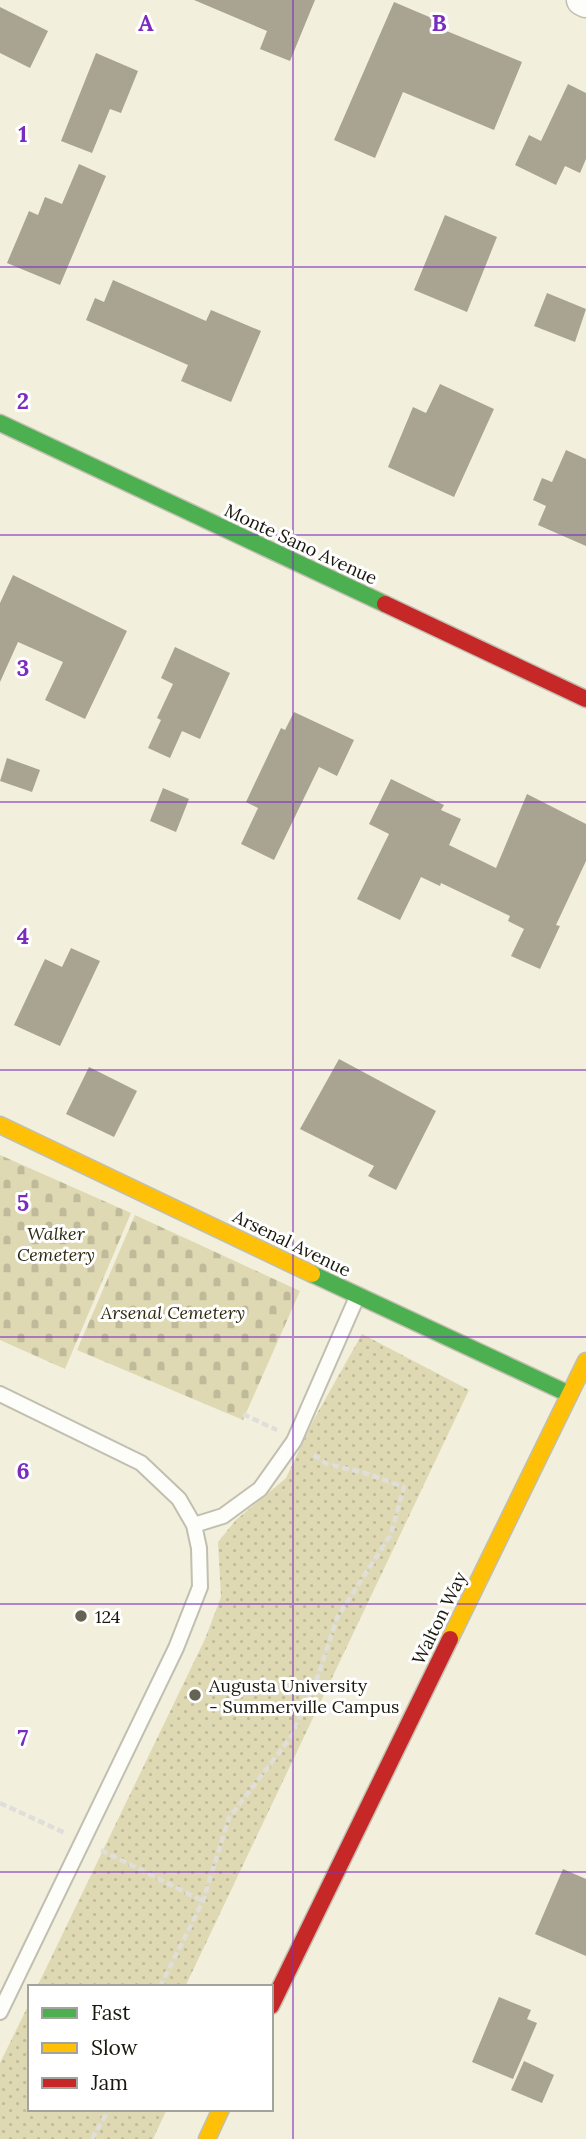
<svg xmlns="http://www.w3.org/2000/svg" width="586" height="2139" viewBox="0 0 586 2139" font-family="Lora,serif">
<defs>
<pattern id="grass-dots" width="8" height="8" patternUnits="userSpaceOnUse" patternTransform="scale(1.75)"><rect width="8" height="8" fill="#dfd9b3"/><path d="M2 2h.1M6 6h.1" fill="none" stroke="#bfba99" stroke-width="1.8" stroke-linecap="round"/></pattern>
<pattern id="cemetery-stones" width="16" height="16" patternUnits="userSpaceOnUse" patternTransform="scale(1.75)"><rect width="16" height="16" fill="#dfd9b3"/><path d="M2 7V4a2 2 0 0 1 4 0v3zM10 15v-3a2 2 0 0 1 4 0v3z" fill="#bfba99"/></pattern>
</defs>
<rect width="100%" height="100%" fill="#f2efdc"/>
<path fill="url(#grass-dots)" d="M362 1334 469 1390 185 1987H37L205 1639 221 1597 218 1542 236 1520 286 1478 314 1419Z
M30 2002V2109H167L153 2139H0V2063Z"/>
<path fill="url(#cemetery-stones)" d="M0 1155 131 1213 65 1369 0 1340Z
M135 1215 300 1291 243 1420 77 1350Z"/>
<path fill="#a8a491" d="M194 0H315L290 61 260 49 267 31Z
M394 2 434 19 432 25 522 62 494 130 403 92 375 158 334 140Z
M0 7 48 31 30 68 0 53Z
M96 53 138 71 121 113 110 109 92 153 61 141Z
M568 84 586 93V159L580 173 565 166 556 185 515 165 529 135 541 141Z
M79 164 106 176 60 285 7 263 29 211 38 215 45 197 62 204Z
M445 215 497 237 467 312 414 290Z
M113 280 206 321 211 310 261 331 231 402 181 381 188 365 86 320 95 298 104 302Z
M547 293 586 309 575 342 534 326Z
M440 384 494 409 454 497 388 467 413 407 426 413Z
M566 450 586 459V546L538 525 546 506 533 500 542 478 552 482Z
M13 575 127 631 85 719 45 700 63 662 18 642 0 682V603Z
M175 647 230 673 200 739 182 731 170 758 148 748 161 720 157 718 173 684 161 678Z
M294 712 354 740 337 776 319 767 274 860 241 844 258 808 246 802 281 728 285 730Z
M7 758 40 770 32 792 0 781Z
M391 779 444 805 441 810 461 819 449 845 496 868 527 794 586 824V861L556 925 560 926 540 969 511 956 524 929 508 921 510 916 441 883 440 886 421 877 400 920 357 899 389 834 369 824Z
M163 788 189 799 176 832 150 821Z
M71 948 100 961 60 1046 14 1025 45 959 62 967Z
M339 1059 436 1111 396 1190 368 1176 374 1166 300 1129Z
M89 1067 137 1091 114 1137 66 1114Z
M563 1869 586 1879V1956L535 1934Z
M499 1997 531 2010 527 2019 537 2023 513 2079 472 2062Z
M524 2061 554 2075 542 2103 511 2090Z"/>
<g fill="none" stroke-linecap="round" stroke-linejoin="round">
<g stroke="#c1bfb0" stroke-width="18">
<path id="lane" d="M0 1394 141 1463 179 1499 194 1525 199 1548 200 1587 176 1648 0 2012
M194 1525 223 1516 260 1489 294 1441 357 1297"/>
</g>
<g stroke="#c1bfb0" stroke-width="33">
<path id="street" d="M582 0 586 2"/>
</g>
<g stroke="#c1bfb0" stroke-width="19">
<path id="fast" d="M0 423 385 604
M312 1274 569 1394"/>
</g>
<g stroke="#c1bfb0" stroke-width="19">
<path id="slow" d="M0 1125 312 1274
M450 1639 586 1361
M207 2139 221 2109"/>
</g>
<g stroke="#c1bfb0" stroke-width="19">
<path id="jam" d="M385 604 586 699
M271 2006 450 1639"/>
</g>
<path stroke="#dfded9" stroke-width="4.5" stroke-dasharray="7 3.5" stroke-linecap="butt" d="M243 1414 277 1430
M0 1803 65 1833
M101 1850 203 1901
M160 1987 203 1901 229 1818 291 1737 318 1676 337 1618 391 1534 404 1487 365 1473 327 1464 311 1453
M92 2139 109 2109"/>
<use href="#lane" stroke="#fdfdfa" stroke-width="14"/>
<use href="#street" stroke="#fdfdfa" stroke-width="30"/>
<use href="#fast" stroke="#4caf50" stroke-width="16"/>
<use href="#slow" stroke="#ffc107" stroke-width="16"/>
<use href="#jam" stroke="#c62828" stroke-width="16"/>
</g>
<path fill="none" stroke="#7b2cbf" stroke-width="2" stroke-opacity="0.55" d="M293 0V2139M0 267H586M0 535H586M0 802H586M0 1070H586M0 1337H586M0 1604H586M0 1872H586"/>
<g fill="#666355" stroke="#fff" stroke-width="2.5">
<circle cx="81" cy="1616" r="7"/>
<circle cx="195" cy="1695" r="7"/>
</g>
<g text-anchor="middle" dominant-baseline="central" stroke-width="6" stroke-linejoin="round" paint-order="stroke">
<g font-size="18" fill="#1a180c" stroke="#fff">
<text transform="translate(301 544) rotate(25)">Monte Sano Avenue</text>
<text transform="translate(292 1243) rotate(26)">Arsenal Avenue</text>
<text transform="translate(439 1618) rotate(-64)">Walton Way</text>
</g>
<g font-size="18" font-style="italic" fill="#302b10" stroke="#fff">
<text x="56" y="1233">Walker<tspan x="56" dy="21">Cemetery</tspan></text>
<text x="173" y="1312">Arsenal Cemetery</text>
</g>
<g font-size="18" fill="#1a180c" stroke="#fff" text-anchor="start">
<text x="95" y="1616">124</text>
<text x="209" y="1685">Augusta University<tspan x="209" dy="21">- Summerville Campus</tspan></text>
</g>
</g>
<g font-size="23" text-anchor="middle" font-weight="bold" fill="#7b2cbf" stroke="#fff" stroke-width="6" stroke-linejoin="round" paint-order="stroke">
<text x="146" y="31">A</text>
<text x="439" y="31">B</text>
<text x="23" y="142">1</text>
<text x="23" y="409">2</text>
<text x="23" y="676">3</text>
<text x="23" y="944">4</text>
<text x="23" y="1211">5</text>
<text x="23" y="1479">6</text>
<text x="23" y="1746">7</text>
</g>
<rect x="28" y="1985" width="245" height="126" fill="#ffffff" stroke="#a3a39e" stroke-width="2"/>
<rect x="42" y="2008" width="35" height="10" fill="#4caf50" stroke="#a3a39e" stroke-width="2"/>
<text x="91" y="2020" font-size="21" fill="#1a180c">Fast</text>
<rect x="42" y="2043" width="35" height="10" fill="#ffc107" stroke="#a3a39e" stroke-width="2"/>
<text x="91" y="2055" font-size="21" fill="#1a180c">Slow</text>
<rect x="42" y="2078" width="35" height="10" fill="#c62828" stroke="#a3a39e" stroke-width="2"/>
<text x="91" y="2090" font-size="21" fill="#1a180c">Jam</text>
</svg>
